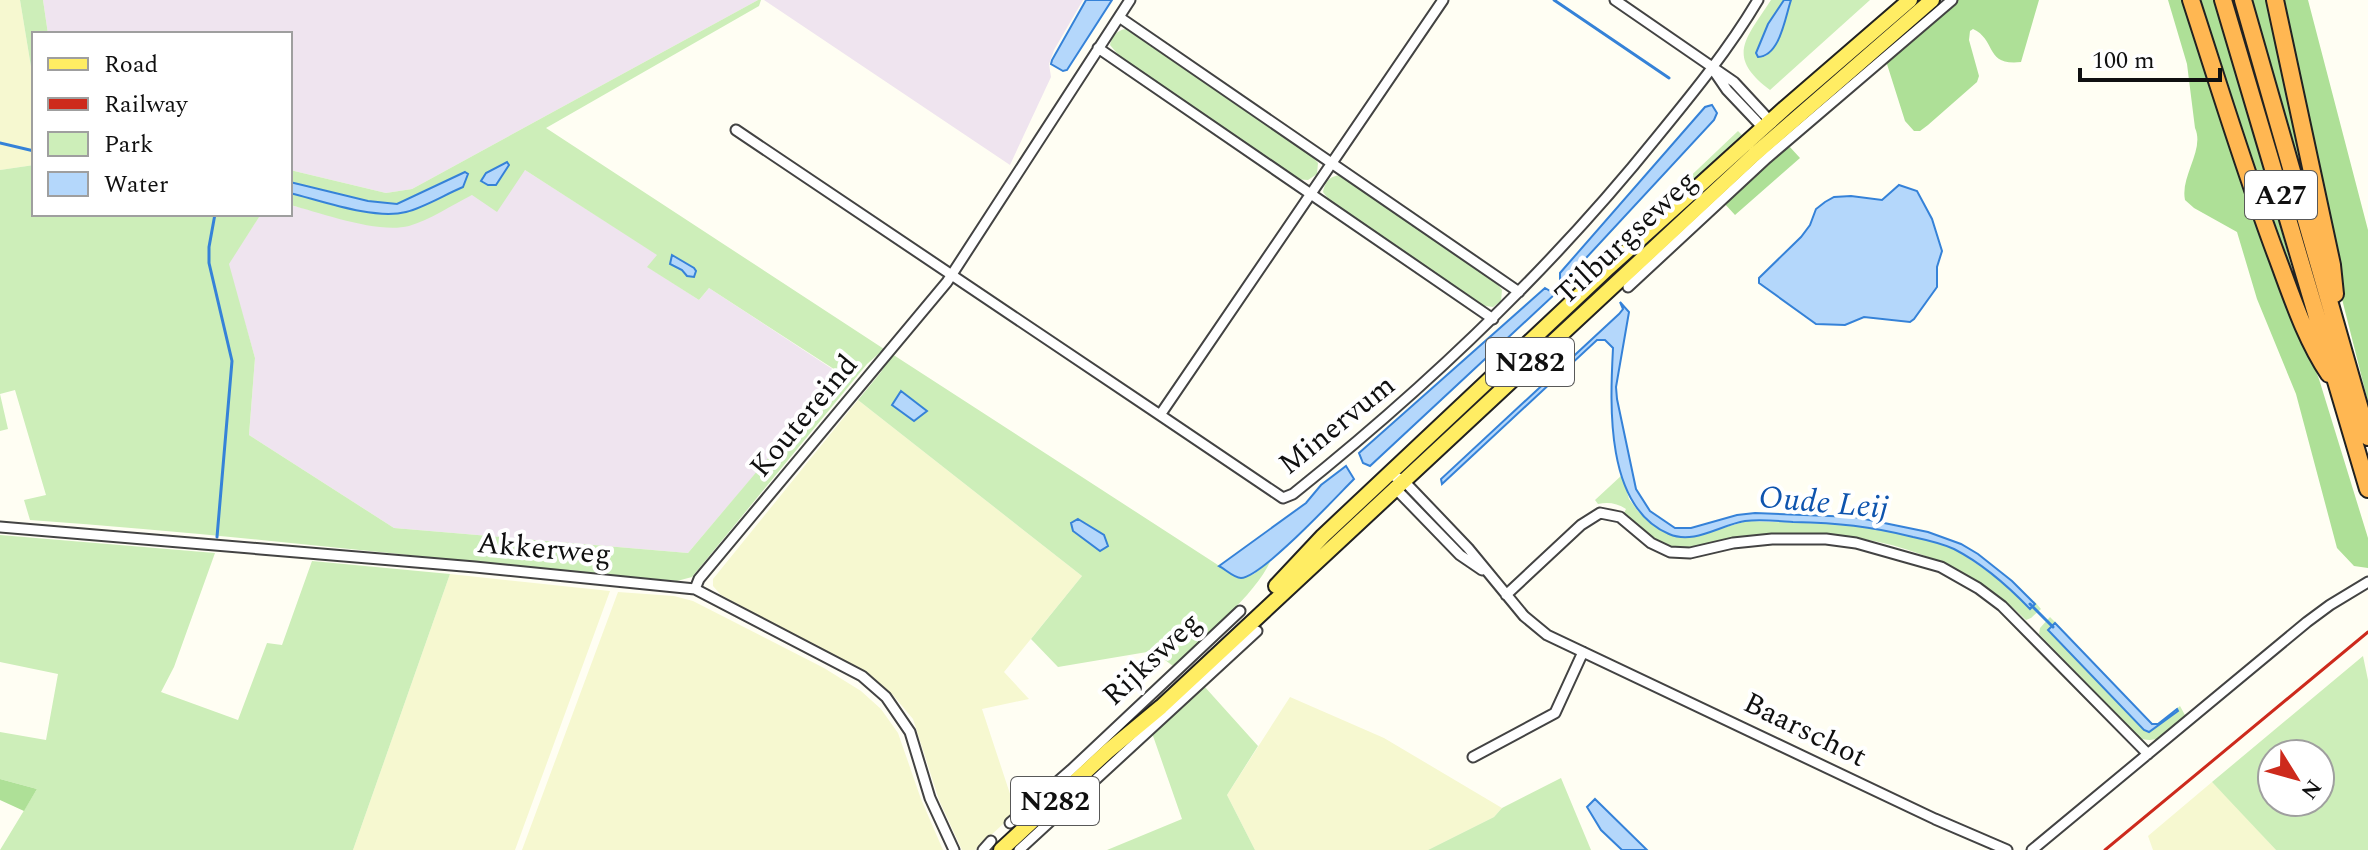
<svg xmlns="http://www.w3.org/2000/svg" width="2368" height="850" viewBox="0 0 2368 850" font-family="Spectral,serif">
<rect width="100%" height="100%" fill="#fffef3"/>
<path fill="#efe4ef" d="M43 0H758L412 189 386 193 290 170V34H48Z
M764 0H1083L1054 50 1049 64 1051 77 1010 165Z
M525 170 658 255 648 267 699 300 709 288 840 374 688 553 394 528 249 435 255 358 228 264 261 214H290V205L373 225 472 195Z"/>
<path fill="#f6f8d0" d="M0 0H20L34 85V165L0 170Z
M858 400 1082 576 1004 672 1029 699 982 709 1016 812 975 850H962L939 800 913 719 892 694 866 674 721 595 713 586V579Z
M450 574 610 591 515 850H353Z
M618 592 674 596 693 601 824 668 861 691 881 709 898 733 921 799 943 850H522Z
M1290 697 1384 738 1502 808 1494 817 1428 850H1255L1227 795Z
M2212 782 2232 802 2276 850H2153L2148 836Z"/>
<path fill="#cdeeb9" fill-rule="evenodd" d="M20 0H43L48 34H34V85Z
M758 0H761L759 6 546 128 884 349 867 364 692 577 677 581C461 563 246 535 30 520L24 500 46 495 15 390 0 394 8 429 0 431V170L34 165V214H261L229 264 255 358 249 435 394 528 688 553 840 373 709 288 699 300 647 267 657 255 525 170 497 212 472 195C452 205 430 220 409 226 377 234 322 213 290 205V193L395 214 407 212 462 187 465 173 397 204 368 201 290 182V170L386 193 412 189ZM507 162 509 165 496 185 482 177Z
M1771 0H1784L1768 24 1764 57C1781 45 1784 19 1791 0H1870L1770 90C1725 56 1746 39 1771 0Z
M1126 29 1310 154 1318 163 1317 174 1308 180 1294 179 1121 58 1110 45C1112 36 1117 30 1126 29Z
M1738 131 1744 137 1618 252 1658 207Z
M1339 175 1495 281 1502 290 1501 301 1493 307 1479 305 1333 205 1323 192C1325 182 1329 177 1339 175Z
M892 354 1238 578 1254 574 1271 560C1255 596 1202 638 1173 666L1153 651 1058 667 1031 639 1082 576 858 400 881 372Z
M1622 475 1629 499 1638 511 1656 526 1688 538 1747 521 1862 525 1940 543 1955 549 2004 583 2030 609 2034 601 2041 609 2031 618 2026 620C1957 551 1853 525 1759 536 1736 538 1687 552 1668 546 1651 541 1637 524 1624 513L1626 509C1617 503 1608 502 1598 504L1595 500Z
M0 535 215 553 174 667 161 692 238 720 267 643 282 645 312 561 450 574 353 850H0L37 789 0 779V732L46 740 58 674 0 662Z
M2050 617 2056 623 2049 630 2144 730 2149 732 2180 706 2186 717C2172 728 2159 746 2140 738L2039 634 2040 628Z
M2363 656 2368 680V850H2276L2212 782ZM2272 754H2320V802H2272Z
M1204 686 1258 746 1227 795 1255 850H1107L1182 819 1152 733Z
M1561 778 1591 850H1428L1494 817 1502 808Z"/>
<path fill="#aee097" d="M1956 0H2039L2021 62C1984 66 1997 40 1973 29L1970 31 1969 40 1979 76 1977 82 1928 125 1920 131H1914L1905 121 1886 61Z
M2168 0H2186L2299 327 2319 379 2368 538V568L2354 566 2337 548 2296 394 2257 299 2237 232 2194 208 2185 200C2180 176 2205 150 2195 128L2187 64Z
M2199 0H2215L2292 268 2288 271Z
M2251 0H2270L2323 255Z
M2279 0H2308L2368 230V402L2342 299Z
M1789 146 1800 158 1735 215 1724 203Z
M0 779 37 789 24 811 0 800Z"/>
<path fill="#b4d7fb" stroke="#3582d8" stroke-width="2" d="M1086 0H1112L1067 70 1063 71 1051 64 1052 60Z
M1784 0H1791C1785 18 1780 56 1758 57L1756 53 1768 24Z
M1712 105 1717 113 1714 120 1587 257 1571 274 1560 280V273L1705 107Z
M507 162 509 165 496 185H488L481 181 486 173Z
M465 172 468 174 463 187C444 195 425 207 406 212 374 220 322 201 290 193V182L368 201 397 204Z
M1899 185 1917 191 1932 219 1942 251 1937 267V287L1914 319 1910 322 1864 317 1845 325 1816 324 1759 283V278L1801 237 1810 225 1816 209 1825 202 1834 197 1851 196 1882 200Z
M672 255 694 268 696 271 694 277 687 276 682 270 670 264Z
M1545 288 1555 294 1370 466 1363 463 1359 453Z
M1620 302 1629 312 1616 387 1617 399 1636 489 1650 511 1675 528H1691L1737 515 1755 513 1855 517 1928 532 1961 544 1978 554 2012 581 2035 604 2030 609C2008 586 1983 564 1954 549 1941 543 1927 540 1913 537 1869 526 1839 523 1793 522 1778 521 1761 519 1745 521 1720 525 1694 545 1669 534 1605 507 1610 406 1613 348L1605 340H1597L1442 484 1441 479 1619 314 1623 309Z
M901 391 927 411 914 421 892 405Z
M1346 466 1354 479C1336 497 1261 578 1241 578 1234 578 1225 569 1219 566L1306 503 1321 485Z
M1078 519 1104 535 1108 546 1100 551 1073 531 1071 523Z
M2055 623 2152 724H2158L2177 709 2178 711 2149 732 2144 730 2048 630Z
M1595 799 1647 850H1622L1601 830 1587 807Z"/>
<g fill="none" stroke-linecap="round" stroke-linejoin="round">
<path stroke="#3582d8" stroke-width="3" d="M1554 0 1669 78
M0 143 34 151
M215 214 209 247V263L232 361 217 537
M2030 604 2053 627"/>
<g stroke="#434343" stroke-width="13">
<path id="street" d="M1443 0 1160 415 1283 498 1293 494C1427 387 1550 270 1657 137 1693 93 1729 49 1758 0
M1615 0 1734 82 1772 123
M1119 17 1519 292
M1098 48 1493 319
M1714 71 1727 90 1764 129
M736 130 1160 415
M1628 287 1767 158 1952 0
M1389 474 1403 480 1468 548 1524 616 1547 635 1935 819 2007 850
M1394 487 1460 555 1482 570
M0 527 475 567 695 589 862 676 886 697 910 732 930 798 954 850
M695 589 699 579 947 282 1130 0
M1506 595 1581 525 1600 513 1620 517 1651 543 1670 552 1690 553 1733 543 1772 539H1826L1856 543 1941 567 1978 588 2002 606 2148 754
M1473 757 1555 713 1583 652
M1010 823 1071 770 1240 611
M983 850 991 841
M1019 850 1257 631
M2032 850 2307 622 2330 605 2368 582"/>
</g>
<g stroke="#212121" stroke-width="18">
<path id="primary" d="M1276 586 1323 536 1607 269 1785 108 1910 0
M1001 850 1108 751 1161 707 1755 154 1932 0"/>
</g>
<g stroke="#212121" stroke-width="20">
<path id="highway" d="M2191 0C2219 86 2245 172 2277 257 2292 297 2305 338 2329 374
M2223 0 2368 489
M2243 0 2368 437
M2275 0 2332 265 2335 294"/>
</g>
<use href="#street" stroke="#fff" stroke-width="9"/>
<use href="#primary" stroke="#ffed63" stroke-width="14"/>
<use href="#highway" stroke="#ffb752" stroke-width="16"/>
<path stroke="#cd2a1c" stroke-width="3" d="M2105 850 2368 632"/>
</g>
<g text-anchor="middle" dominant-baseline="central" stroke-width="8" stroke-linejoin="round" paint-order="stroke">
<g fill="#fff" stroke="#585858" stroke-width="2">
<rect x="2245" y="171" width="72" height="48" rx="6"/>
<rect x="1486" y="338" width="88" height="48" rx="6"/>
<rect x="1011" y="777" width="88" height="48" rx="6"/>
</g>
<g font-size="28" font-weight="bold" fill="#101010">
<text x="2281" y="195">A27</text>
<text x="1530" y="362">N282</text>
<text x="1055" y="801">N282</text>
</g>
<g font-size="30" fill="#101010" stroke="#fff">
<text transform="translate(1626 238) rotate(-43)">Tilburgseweg</text>
<text transform="translate(804 416) rotate(-50)">Koutereind</text>
<text transform="translate(1337 425) rotate(-39)">Minervum</text>
<text transform="translate(544 549) rotate(5)">Akkerweg</text>
<text transform="translate(1152 659) rotate(-43)">Rijksweg</text>
<text transform="translate(1805 730) rotate(26)">Baarschot</text>
</g>
<g font-size="32" font-style="italic" fill="#0e54ae" stroke="#fff">
<text transform="translate(1824 503) rotate(5)">Oude Leij</text>
</g>
</g>
<rect x="32" y="32" width="260" height="184" fill="#ffffff" stroke="#9f9f9f" stroke-width="2"/>
<rect x="48" y="58" width="40" height="12" fill="#ffed63" stroke="#9f9f9f" stroke-width="2"/>
<text x="104" y="72" font-size="24" fill="#101010">Road</text>
<rect x="48" y="98" width="40" height="12" fill="#cd2a1c" stroke="#9f9f9f" stroke-width="2"/>
<text x="104" y="112" font-size="24" fill="#101010">Railway</text>
<rect x="48" y="132" width="40" height="24" fill="#cdeeb9" stroke="#9f9f9f" stroke-width="2"/>
<text x="104" y="152" font-size="24" fill="#101010">Park</text>
<rect x="48" y="172" width="40" height="24" fill="#b4d7fb" stroke="#9f9f9f" stroke-width="2"/>
<text x="104" y="192" font-size="24" fill="#101010">Water</text>
<g transform="translate(2296 778) rotate(127)"><circle r="38" fill="#ffffff" stroke="#9f9f9f" stroke-width="2"/>
<path d="M0-6L14 30L0 20L-14 30Z" fill="#cd2a1c"/>
<text y="-12" font-size="22" font-weight="bold" text-anchor="middle" fill="#101010">N</text>
</g>
<path d="M2080 68v12h140v-12" fill="none" stroke="#101010" stroke-width="4"/>
<text x="2092" y="68" font-size="24" fill="#101010" stroke="#ffffff" stroke-width="6" paint-order="stroke">100 m</text>
</svg>
